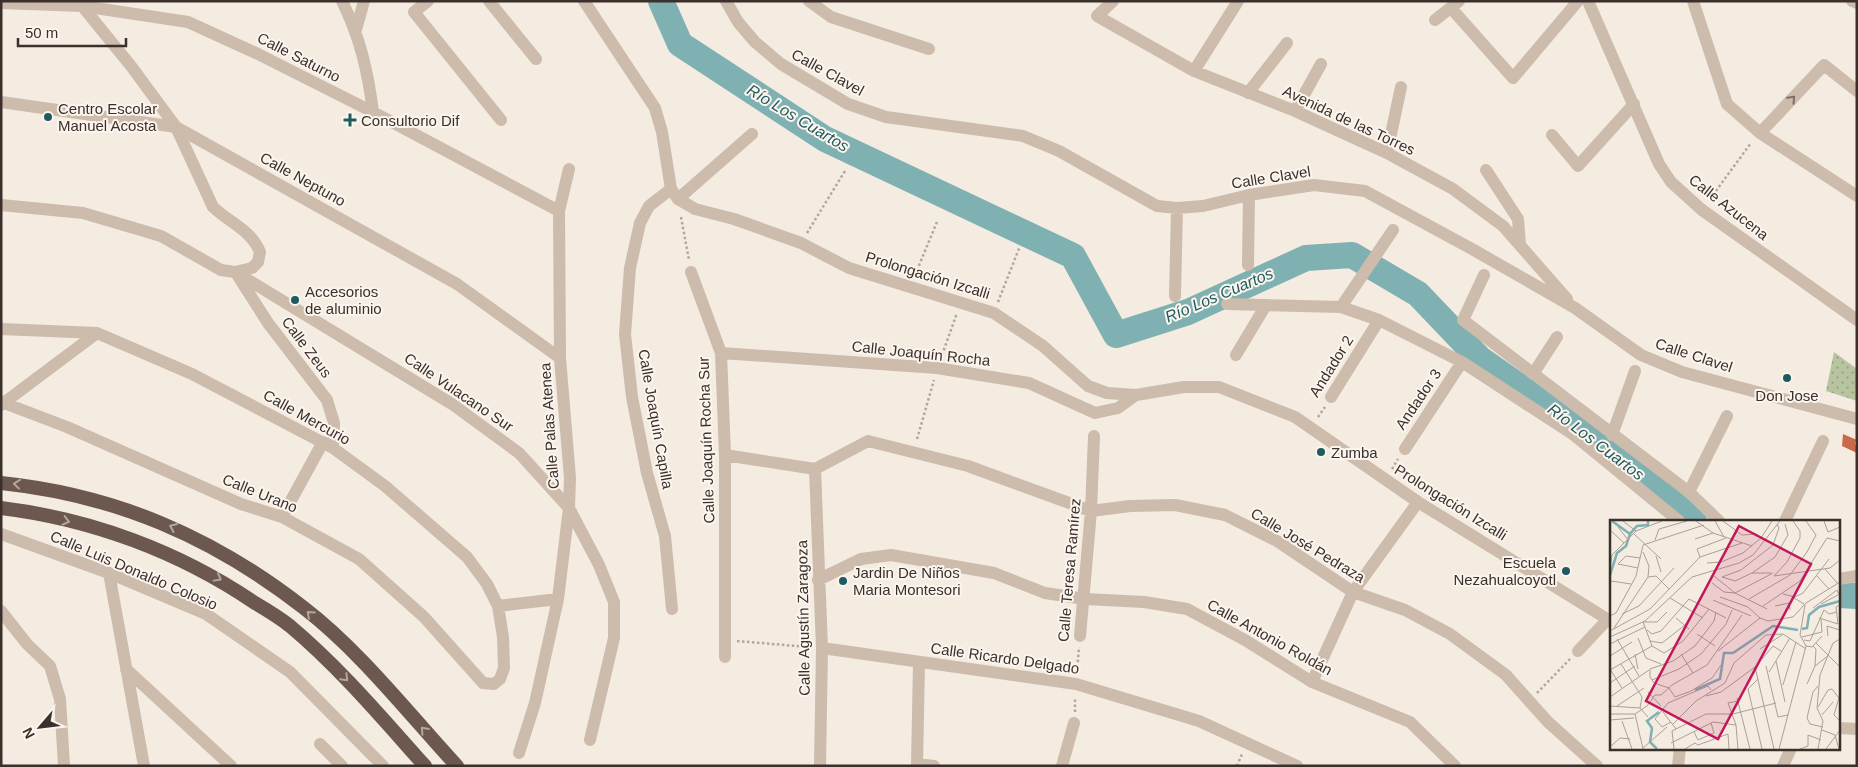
<svg xmlns="http://www.w3.org/2000/svg" width="1858" height="767" viewBox="0 0 1858 767" font-family="Arial,sans-serif">
<defs>
<pattern id="grass-dots" width="8" height="8" patternUnits="userSpaceOnUse" patternTransform="scale(1.25)"><rect width="8" height="8" fill="#b8c4a0"/><path d="M2 2h.1M6 6h.1" fill="none" stroke="#97a083" stroke-width="1.8" stroke-linecap="round"/></pattern>
</defs>
<rect width="100%" height="100%" fill="#f4ebe1"/>
<path fill="url(#grass-dots)" d="M1834 352 1857 369V401L1826 391Z"/>
<g fill="none" stroke-linecap="round" stroke-linejoin="round">
<path stroke="#7fb0b2" stroke-width="26" d="M661 1 680 44 825 139 1073 256 1116 335 1188 312 1306 258 1352 255 1418 294 1480 359 1610 450 1694 521
M1839 595 1857 596"/>
</g>
<path fill="#c8694b" d="M1843 434 1857 440 1855 442 1857 453 1842 446Z"/>
<g fill="none" stroke-linecap="round" stroke-linejoin="round">
<path stroke="#b9a596" stroke-width="2.5" stroke-dasharray="2.5 2.5" stroke-linecap="butt" d="M1710 199 1751 143
M681 217 689 260
M807 233 845 171
M915 275 937 222
M998 302 1020 246
M942 355 957 313
M1318 417 1325 407
M917 439 934 380
M1392 469 1398 459
M737 641 808 647
M1077 672 1079 647
M1537 693 1570 659
M1075 712V697
M1237 766 1242 754"/>
<path stroke="#cdbbac" stroke-width="12" d="M342 1C360 37 368 72 373 112
M428 1 414 12 501 120
M489 1 536 59
M726 1 738 22 755 42 781 64 848 104 886 117 1023 136 1059 151 1157 206 1177 208 1203 206 1249 195 1314 185 1365 191 1472 249 1575 308 1641 355 1682 372 1857 419
M809 1 831 17 929 49
M1113 1 1097 16 1194 71 1295 111 1387 153 1453 189 1503 226 1567 299
M1693 1 1727 104 1760 133 1857 196
M1852 1 1857 3
M1 3 82 6 188 22 258 54 373 112 559 211
M1451 8 1513 78 1578 1
M1435 20 1459 1
M356 30 364 1
M1194 71 1238 1
M1248 93 1287 43
M1 102 176 127 457 284 560 358
M1295 111 1321 64
M1760 133 1824 65 1857 91
M1552 135 1578 166 1634 104
M1387 153 1401 87
M1486 170 1518 219 1520 245
M671 189 649 206 640 223 630 268 625 334 632 397 647 473 665 536 672 609
M678 199 752 134
M1248 265 1249 195
M235 272 452 404 519 453 569 508 599 565 614 602V638L590 740
M691 272 721 353 725 455V657
M1484 275 1463 320 1689 492 1719 521
M238 276 268 323 327 400 334 423 333 448
M1175 296 1177 208
M1227 304 1341 307 1379 320 1462 362 1574 435 1679 521
M1341 307 1393 230
M1 329 97 333 192 374 333 448 385 486 467 557 487 584 498 606 503 637 504 668 500 679 494 684 483 683 424 617 359 559 282 517 241 504 67 427 4 403
M721 353 937 368 1029 383 1095 413 1118 408 1136 395
M1236 355 1266 305
M1533 374 1557 337
M1331 397 1379 320
M1 405 97 333
M1612 435 1635 371
M1405 449 1462 362
M725 455 815 469 868 441 968 466 1091 511 1130 506 1175 505 1225 515 1277 541 1353 592 1405 610 1450 634 1506 675 1548 722 1597 766
M815 469 822 648 820 766
M1689 492 1727 416
M282 517 323 442
M1785 521 1823 441
M1 534 109 573 206 614 290 672 383 766
M109 573 144 766
M1839 579 1857 576
M818 580 861 559 891 555 994 573 1045 593 1085 599 1144 602 1187 609 1245 640 1312 682 1410 722 1455 766
M498 606 558 599
M1 611 27 644 50 666 60 699 64 766
M1080 636 1091 511 1094 436
M822 648 1076 684 1199 721 1297 766
M1578 651 1607 620
M126 669 231 766
M1312 682 1353 592 1418 502
M320 744 342 766
M519 753 535 703 558 599 569 508 570 478 560 358 559 211 569 169
M917 764 934 766
M917 766 919 663
M1062 766 1074 723
M1678 766 1680 748
M1783 766 1791 748"/>
<path stroke="#cdbbac" stroke-width="12" d="M584 1 655 108 662 132 671 189 678 199 695 209 734 219 801 243 849 268 994 313 1043 346 1088 386 1107 393 1136 395 1184 387H1219L1295 417 1418 502 1612 622
M1588 1 1659 164 1671 182 1702 210 1857 320
M1 205 83 213 161 236 221 270 235 272 252 268 258 262 260 252C251 230 230 223 213 207L176 127 131 66 78 1
M1839 728 1857 729"/>
<path stroke="#6c584f" stroke-width="14" d="M1 483C116 495 213 537 304 608 360 651 409 714 457 766
M1 508C92 519 180 552 255 603 267 610 280 618 290 626 340 668 382 718 425 766"/>
</g>
<defs><path id="oneway-chevron" d="M-2-3.5L2.5 0L-2 3.5" fill="none" stroke-width="1.6" stroke-linecap="round" stroke-linejoin="round" transform="scale(1.25)"/></defs>
<use stroke="#7d6f65" href="#oneway-chevron" transform="translate(1792 99) rotate(-47)"/>
<g stroke="#b4a69e">
<use href="#oneway-chevron" transform="translate(17 484) rotate(-174)"/>
<use href="#oneway-chevron" transform="translate(66 521) rotate(14)"/>
<use href="#oneway-chevron" transform="translate(173 527) rotate(-156)"/>
<use href="#oneway-chevron" transform="translate(218 578) rotate(29)"/>
<use href="#oneway-chevron" transform="translate(310 614) rotate(-138)"/>
<use href="#oneway-chevron" transform="translate(345 678) rotate(45)"/>
<use href="#oneway-chevron" transform="translate(424 730) rotate(-132)"/>
</g>
<g fill="#1f5a5e" stroke="#fbf5ee" stroke-width="2">
<circle cx="48" cy="117" r="5"/>
<path d="M347.5 112.5h5v5h5v5h-5v5h-5v-5h-5v-5h5z"/>
<circle cx="295" cy="300" r="5"/>
<circle cx="1787" cy="378" r="5"/>
<circle cx="1321" cy="452" r="5"/>
<circle cx="1566" cy="571" r="5"/>
<circle cx="843" cy="581" r="5"/>
</g>
<g text-anchor="middle" dominant-baseline="central" stroke-width="4" stroke-linejoin="round" paint-order="stroke">
<g font-size="15" fill="#3b302b" stroke="#fbf5ee">
<text transform="translate(299 57) rotate(27)">Calle Saturno</text>
<text transform="translate(828 72) rotate(29)">Calle Clavel</text>
<text transform="translate(1349 120) rotate(25)">Avenida de las Torres</text>
<text transform="translate(1271 177) rotate(-9)">Calle Clavel</text>
<text transform="translate(303 179) rotate(29)">Calle Neptuno</text>
<text transform="translate(1729 207) rotate(38)">Calle Azucena</text>
<text transform="translate(928 275) rotate(17)">Prolongación Izcalli</text>
<text transform="translate(307 347) rotate(53)">Calle Zeus</text>
<text transform="translate(921 353) rotate(6)">Calle Joaquín Rocha</text>
<text transform="translate(1694 355) rotate(18)">Calle Clavel</text>
<text transform="translate(1331 366) rotate(-58)">Andador 2</text>
<text transform="translate(459 392) rotate(34)">Calle Vulacano Sur</text>
<text transform="translate(1418 399) rotate(-56)">Andador 3</text>
<text transform="translate(307 417) rotate(29)">Calle Mercurio</text>
<text transform="translate(656 419) rotate(80)">Calle Joaquín Capilla</text>
<text transform="translate(549 426) rotate(-94)">Calle Palas Atenea</text>
<text transform="translate(706 440) rotate(-92)">Calle Joaquín Rocha Sur</text>
<text transform="translate(260 493) rotate(22)">Calle Urano</text>
<text transform="translate(1451 502) rotate(32)">Prolongación Izcalli</text>
<text transform="translate(1308 545) rotate(31)">Calle José Pedraza</text>
<text transform="translate(134 570) rotate(23)">Calle Luis Donaldo Colosio</text>
<text transform="translate(1069 570) rotate(-85)">Calle Teresa Ramírez</text>
<text transform="translate(803 618) rotate(-91)">Calle Agustín Zaragoza</text>
<text transform="translate(1270 637) rotate(29)">Calle Antonio Roldán</text>
<text transform="translate(1005 658) rotate(8)">Calle Ricardo Delgado</text>
</g>
<g font-size="15" fill="#3b302b" stroke="#fbf5ee" text-anchor="start">
<text x="58" y="108">Centro Escolar<tspan x="58" dy="17">Manuel Acosta</tspan></text>
<text x="361" y="120">Consultorio Dif</text>
<text x="305" y="291">Accesorios<tspan x="305" dy="17">de aluminio</tspan></text>
<text x="1787" y="395" text-anchor="middle">Don Jose</text>
<text x="1331" y="452">Zumba</text>
<text x="1556" y="562" text-anchor="end">Escuela<tspan x="1556" dy="17">Nezahualcoyotl</tspan></text>
<text x="853" y="572">Jardin De Niños<tspan x="853" dy="17">Maria Montesori</tspan></text>
</g>
<g font-size="16" font-style="italic" fill="#1f5a5e" stroke="#fbf5ee">
<text transform="translate(798 118) rotate(31)">Río Los Cuartos</text>
<text transform="translate(1219 295) rotate(-23)">Río Los Cuartos</text>
<text transform="translate(1596 442) rotate(37)">Río Los Cuartos</text>
</g>
</g>
<g transform="translate(1610 520)">
<rect width="230" height="230" fill="#f4ebe1"/>
<path fill="none" stroke="#7fb0b2" stroke-width="2.5" d="M2 1 20 14M0 55 7 33 16 26 20 14 27 6 38 5V1M192 109 197 108 199 95 209 87 230 81M85 170 110 159 114 133H123L163 106 188 110M47 229 40 222 42 208 37 201 49 192"/>
<path fill="none" stroke="#aaa098" stroke-width="1" d="M13 1 26 11M86 1 103 13 142 26M105 1 114 17M113 1 132 15 146 14 151 18M183 1 190 11V18L177 42 164 56 220 48 230 40M214 1 218 12 230 7M8 7 18 20M0 10 14 23M26 11 52 1M24 14 51 39M85 19 103 13M45 20 49 9 77 1M33 32 39 46 38 57M46 36 51 52M0 37 26 11M90 37 87 29 116 18M97 43 111 42 133 33 151 18 162 1M8 44 16 36 30 38M8 44 28 48M215 49 228 64M0 50 2 35M142 53H161M46 56 59 69M104 56 125 73 157 89M207 56 219 69M112 57 125 61 142 53 165 37 178 15 175 4M112 57 131 50 163 25 169 8 167 4M1 61 21 64M102 63 114 72 125 73 163 53M173 74 185 77 193 73 219 39M181 76 194 84M110 77 138 87 150 98M60 78 93 98M139 79 180 55 197 32 206 15 196 1M103 80 141 96M211 84 228 75M153 86 190 61 217 18 230 21M165 86 179 83 180 90M203 88 227 70 230 77M57 92 47 102H33L42 126 54 133 73 121 99 89M12 94 29 86 64 48M0 96 6 93 26 56 33 25 94 5M66 98 79 109M150 98 158 101 183 97 196 83 230 62M209 98 228 104 226 87 230 85M4 108 38 57 46 56M37 110 42 114 51 111 79 79 116 98M0 111 40 89 90 37 132 23M87 114 105 126M218 116 217 106 230 110M0 117 35 101 82 57 129 43 143 35 170 1M192 117 212 112 211 99M28 118 36 138 51 144M7 119 29 156M194 120 200 121 214 90 219 94 227 92M40 121 52 123 75 105 83 93M206 123 230 147M0 124 35 107M196 126 202 127 212 116M203 126 206 129 205 146M150 129 172 115M108 131 150 98M25 134 28 149M71 134 83 153M0 136 22 122M152 139 163 126 171 131M166 141 175 182M11 144 32 177 30 188M156 146 168 197 178 195M0 149 12 168M0 150 42 126M159 152 180 118M148 159 138 169 152 229M42 160 69 149 91 134 116 104 122 90M0 163 25 146M197 164 205 146 219 135M173 165 186 122M208 166 203 172 197 198 200 204 213 207M59 168 44 163 40 157V149L63 141 85 126 104 101 106 92M59 168 65 177 81 171 102 158 111 145M38 172 51 186M230 174 224 195 230 201M96 176 111 172 145 147 164 229M0 177 39 150M127 178 140 229M128 181 118 183 126 205 128 229M0 186 30 188 38 197M7 186 34 168M208 187 218 170 222 169 229 178M53 192 66 209M0 194H25L37 186 45 175H51L62 165 97 145 132 95M25 194 33 229M212 195 223 182M0 200 24 198M12 201 22 229M61 202 52 207 45 199 58 183 98 166 101 170M63 204 86 181 115 163 124 143 156 115 173 114 196 129M212 210 225 215 229 229M84 212 88 220 104 213 101 203M61 223 103 202 126 205M88 225 118 214 119 229M0 227 10 218 20 219M33 228 57 207M64 229 62 211 96 194H123L166 183M75 229 85 223 88 225M169 229 196 126 190 115 195 85M190 229 198 226V215L211 220M208 229 213 201 207 188 210 155 223 123 230 119M216 229 230 210"/>
<path fill="#c2185b" fill-opacity="0.15" stroke="#c2185b" stroke-width="2.5" d="M129 6 201 44 108 219 36 181Z"/>
<rect width="230" height="230" fill="none" stroke="#3b302b" stroke-width="2.5"/>
</g>
<rect width="1858" height="767" fill="none" stroke="#3b302b" stroke-width="5"/>
<g transform="translate(40 727) rotate(242)" stroke="#fbf5ee" stroke-width="4" paint-order="stroke">
<path d="M0-4L9 19L0 12L-9 19Z" fill="#3b302b"/>
<text y="-8" font-size="14" font-weight="bold" text-anchor="middle" fill="#3b302b">N</text>
</g>
<path d="M18 38v8h108v-8" fill="none" stroke="#3b302b" stroke-width="2.5"/>
<text x="25" y="38" font-size="15" fill="#3b302b" stroke="#fbf5ee" stroke-width="4" paint-order="stroke">50 m</text>
</svg>
